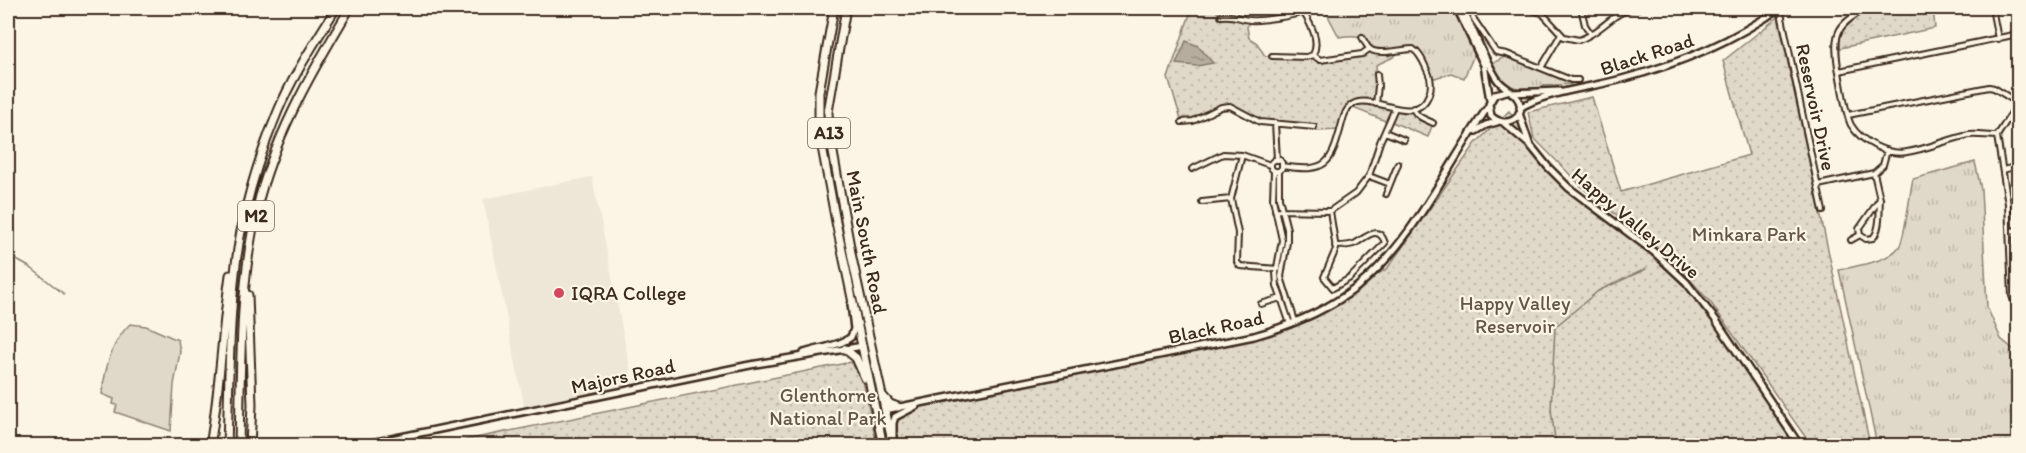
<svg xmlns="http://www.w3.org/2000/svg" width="2026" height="453" viewBox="0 0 2026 453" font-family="Itim,sans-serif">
<defs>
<pattern id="grass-tufts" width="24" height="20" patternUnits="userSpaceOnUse" patternTransform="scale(1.5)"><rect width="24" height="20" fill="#e0d8c8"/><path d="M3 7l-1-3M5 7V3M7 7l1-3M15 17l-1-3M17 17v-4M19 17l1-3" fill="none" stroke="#c1baab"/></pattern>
<pattern id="park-dots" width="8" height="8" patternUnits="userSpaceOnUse" patternTransform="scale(1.5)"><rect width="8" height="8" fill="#e0d8c8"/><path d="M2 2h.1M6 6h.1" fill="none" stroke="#c1baab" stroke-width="1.8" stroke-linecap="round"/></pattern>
<pattern id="water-ripples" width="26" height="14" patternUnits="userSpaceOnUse" patternTransform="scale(1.5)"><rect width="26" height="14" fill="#b7ad9e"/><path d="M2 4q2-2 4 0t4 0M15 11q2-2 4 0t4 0" fill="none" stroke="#968d80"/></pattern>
</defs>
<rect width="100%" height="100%" fill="#fcf5e5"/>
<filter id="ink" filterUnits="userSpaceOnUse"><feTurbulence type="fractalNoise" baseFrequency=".0167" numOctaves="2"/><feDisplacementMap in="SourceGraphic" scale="12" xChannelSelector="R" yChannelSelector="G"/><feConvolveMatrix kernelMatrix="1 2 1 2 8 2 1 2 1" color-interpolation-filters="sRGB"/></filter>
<g filter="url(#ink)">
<path fill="#eee6d6" d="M592 177 634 388 525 410 483 199Z"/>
<path fill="url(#grass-tufts)" stroke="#8e8173" stroke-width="1.5" d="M1324 8H1457L1477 48 1464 78 1451 73 1435 78 1431 77 1418 52 1413 49 1374 51C1360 35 1360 34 1339 37Z
M1506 56 1571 81V84L1543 86 1541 88C1513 89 1505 90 1493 63Z
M1975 162 1981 189 1987 307 2001 339 2018 353V445H1877L1839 270C1858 265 1886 263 1899 247 1905 239 1910 191 1913 179Z"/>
<path fill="url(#park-dots)" stroke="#8e8173" stroke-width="1.5" d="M1192 8H1216L1217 12 1221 16 1230 15 1250 20 1247 27 1249 38 1257 43 1265 56H1310L1320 60 1362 54 1369 49 1374 51H1399L1394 57 1376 65 1378 86 1376 103 1392 107 1388 122 1353 108 1352 105 1347 109 1340 130 1316 131 1315 128 1260 122 1230 106 1221 107 1193 121 1182 122 1168 78Z
M1873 8H1933L1935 28 1840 48C1837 25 1855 17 1873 8Z
M1778 17 1870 445H1811L1711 303 1671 258 1585 190 1534 138 1528 112 1592 97 1621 192 1749 155 1723 61Z
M1414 110 1415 114 1433 123 1428 137 1392 122 1396 111Z
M1509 111 1563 184 1637 242 1703 302 1804 445 899 446 892 413 1270 336 1387 269 1476 143Z
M851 362 863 381 877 445H441Z"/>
<path fill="#e0d8c8" stroke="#8e8173" stroke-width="1.5" d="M130 324 146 326 178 340 180 352 174 385 171 431 115 412 117 405 113 404 114 399 102 394C105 369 111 342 130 324Z"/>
<path fill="url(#water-ripples)" stroke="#85796b" stroke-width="1.5" d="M1186 41 1198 46 1213 63 1197 66 1176 64Z"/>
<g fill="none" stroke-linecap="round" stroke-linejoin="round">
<path stroke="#85796b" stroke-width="1.5" d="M8 249 13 258 31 268 64 294
M507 444 509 446
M1556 446 1551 410 1555 327 1598 291 1646 269"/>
<g stroke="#3b2a1e" stroke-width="8">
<path id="street" d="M1525 8 1542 13 1564 37 1579 40C1602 33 1614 9 1638 8
M1581 8 1585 25 1591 34
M1780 8 1823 211
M1867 8C1837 25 1833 32 1838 67 1841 80 1845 114 1851 125 1861 142 1889 156 1907 152 1928 149 1948 139 1969 135 1978 134 1988 136 1997 136
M1992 8 1998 39
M1221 16C1237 14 1237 19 1250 20 1261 21 1292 16 1304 12
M1473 18 1496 52 1507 54 1541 68 1561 34
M1313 55 1320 60 1362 54 1369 49
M1272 56 1306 57 1313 55C1321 39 1309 22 1301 8
M1541 68 1571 80H1578
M1839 71 2018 34
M2018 103 1997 136 2008 204 2012 296 2018 313
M1376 104 1378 86 1377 74
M1413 108C1416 117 1425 119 1433 123
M1848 115 1989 87 1994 88 2018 103
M1182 122 1193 121 1221 107 1230 106 1260 122 1314 127
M1275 123 1277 160
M1385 132 1404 140
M1242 155 1231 199 1238 233 1237 262 1240 266 1278 269
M1282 166C1327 173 1331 165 1342 123 1344 116 1346 108 1353 104 1373 92 1416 129 1429 94 1432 86 1432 80 1428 72 1424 64 1421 54 1413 49 1403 49 1378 56 1370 49 1366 46 1364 40 1362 37
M1192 169 1223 154 1242 155 1270 165
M2003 170 2018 166
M1274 171 1273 199 1282 240 1276 273 1277 286 1290 324
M1279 171H1274L1271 168V163L1274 160H1280L1282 163V168L1279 171V198L1287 229V242L1281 277 1295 321
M1874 173 1880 199C1879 211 1881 229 1873 238L1866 239 1860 235 1859 229 1880 199
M1369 176 1390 184
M1818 185 1874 173 1883 165 1887 150
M1386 194 1398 164
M1202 202 1231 199
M1275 210 1330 211 1356 193 1369 176 1380 142 1395 108
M1330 211 1336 249 1324 277 1333 288 1350 278 1385 243C1379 224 1366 237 1356 243 1350 246 1342 246 1335 246
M2009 231 2018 230
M1851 240 1860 235
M1261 304 1281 298"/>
</g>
<g stroke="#3b2a1e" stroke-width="10">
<path id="secondary" d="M1457 8 1484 65 1490 100
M1462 8C1473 29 1484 59 1497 79 1503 88 1515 91 1519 101 1527 119 1504 129 1491 116L1489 104 1495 94 1507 91
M1512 93 1559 91
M1520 108C1543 92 1594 87 1622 79 1679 64 1732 42 1780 8
M1519 113 1530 146
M1504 123 1531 146 1548 167 1569 188 1654 252 1686 282 1715 319 1800 446
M1476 131 1486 125 1497 122
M804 353C819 348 840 346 851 337L854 329 851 304
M885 410 1254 336C1289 326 1328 310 1357 287 1415 240 1446 167 1488 107
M893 438V423L895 417 916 406
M357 446 750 365 863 346"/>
</g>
<g stroke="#3b2a1e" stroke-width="11">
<path id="highway" d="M834 8 819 92V131L836 222 883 446
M846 8 828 112 829 130 852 258 893 446
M248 295 252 405 250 446
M845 349 856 358 865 378
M883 396 890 404 898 407
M210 446C220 389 222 332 230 275
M227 446C229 385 229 324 236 264 242 211 258 159 278 111 293 75 316 41 336 8
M239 446C241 362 239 277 260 196 279 128 314 68 350 8"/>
</g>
<use href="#street" stroke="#fcf5e5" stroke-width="4"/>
<use href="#secondary" stroke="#fcf5e5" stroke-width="5"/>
<use href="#highway" stroke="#fcf5e5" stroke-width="7"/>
</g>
</g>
<circle fill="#d1495b" stroke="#fcf5e5" stroke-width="2" cx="559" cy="293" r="6"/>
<g text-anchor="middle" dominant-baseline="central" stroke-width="4.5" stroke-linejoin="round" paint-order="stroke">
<g fill="#fcf5e5" stroke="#75675a" stroke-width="1.5">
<rect x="808" y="118" width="42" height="30" rx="4.5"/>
<rect x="238" y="201" width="36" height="30" rx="4.5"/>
</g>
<g font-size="18" font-weight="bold" fill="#3b2a1e">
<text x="829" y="133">A13</text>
<text x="256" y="216">M2</text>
</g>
<g font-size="20" fill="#3b2a1e" stroke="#fcf5e5">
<text transform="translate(1647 54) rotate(-18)">Black Road</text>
<text transform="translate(1816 107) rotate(78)">Reservoir Drive</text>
<text transform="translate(1636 223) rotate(40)">Happy Valley Drive</text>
<text transform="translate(867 242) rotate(79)">Main South Road</text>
<text transform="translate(1216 327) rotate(-12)">Black Road</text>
<text transform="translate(623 376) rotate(-12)">Majors Road</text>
</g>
<g font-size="20" fill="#645648" stroke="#fcf5e5">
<text x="1749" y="234">Minkara Park</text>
<text x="1515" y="303">Happy Valley<tspan x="1515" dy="23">Reservoir</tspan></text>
<text x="828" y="395">Glenthorne<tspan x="828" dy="23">National Park</tspan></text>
</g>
<g font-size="20" fill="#3b2a1e" stroke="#fcf5e5" text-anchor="start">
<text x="571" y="293">IQRA College</text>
</g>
</g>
<rect width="2026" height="453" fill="none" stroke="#fcf5e5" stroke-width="30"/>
<rect x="15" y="15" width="1996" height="423" fill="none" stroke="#3b2a1e" stroke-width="2" filter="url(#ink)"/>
</svg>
